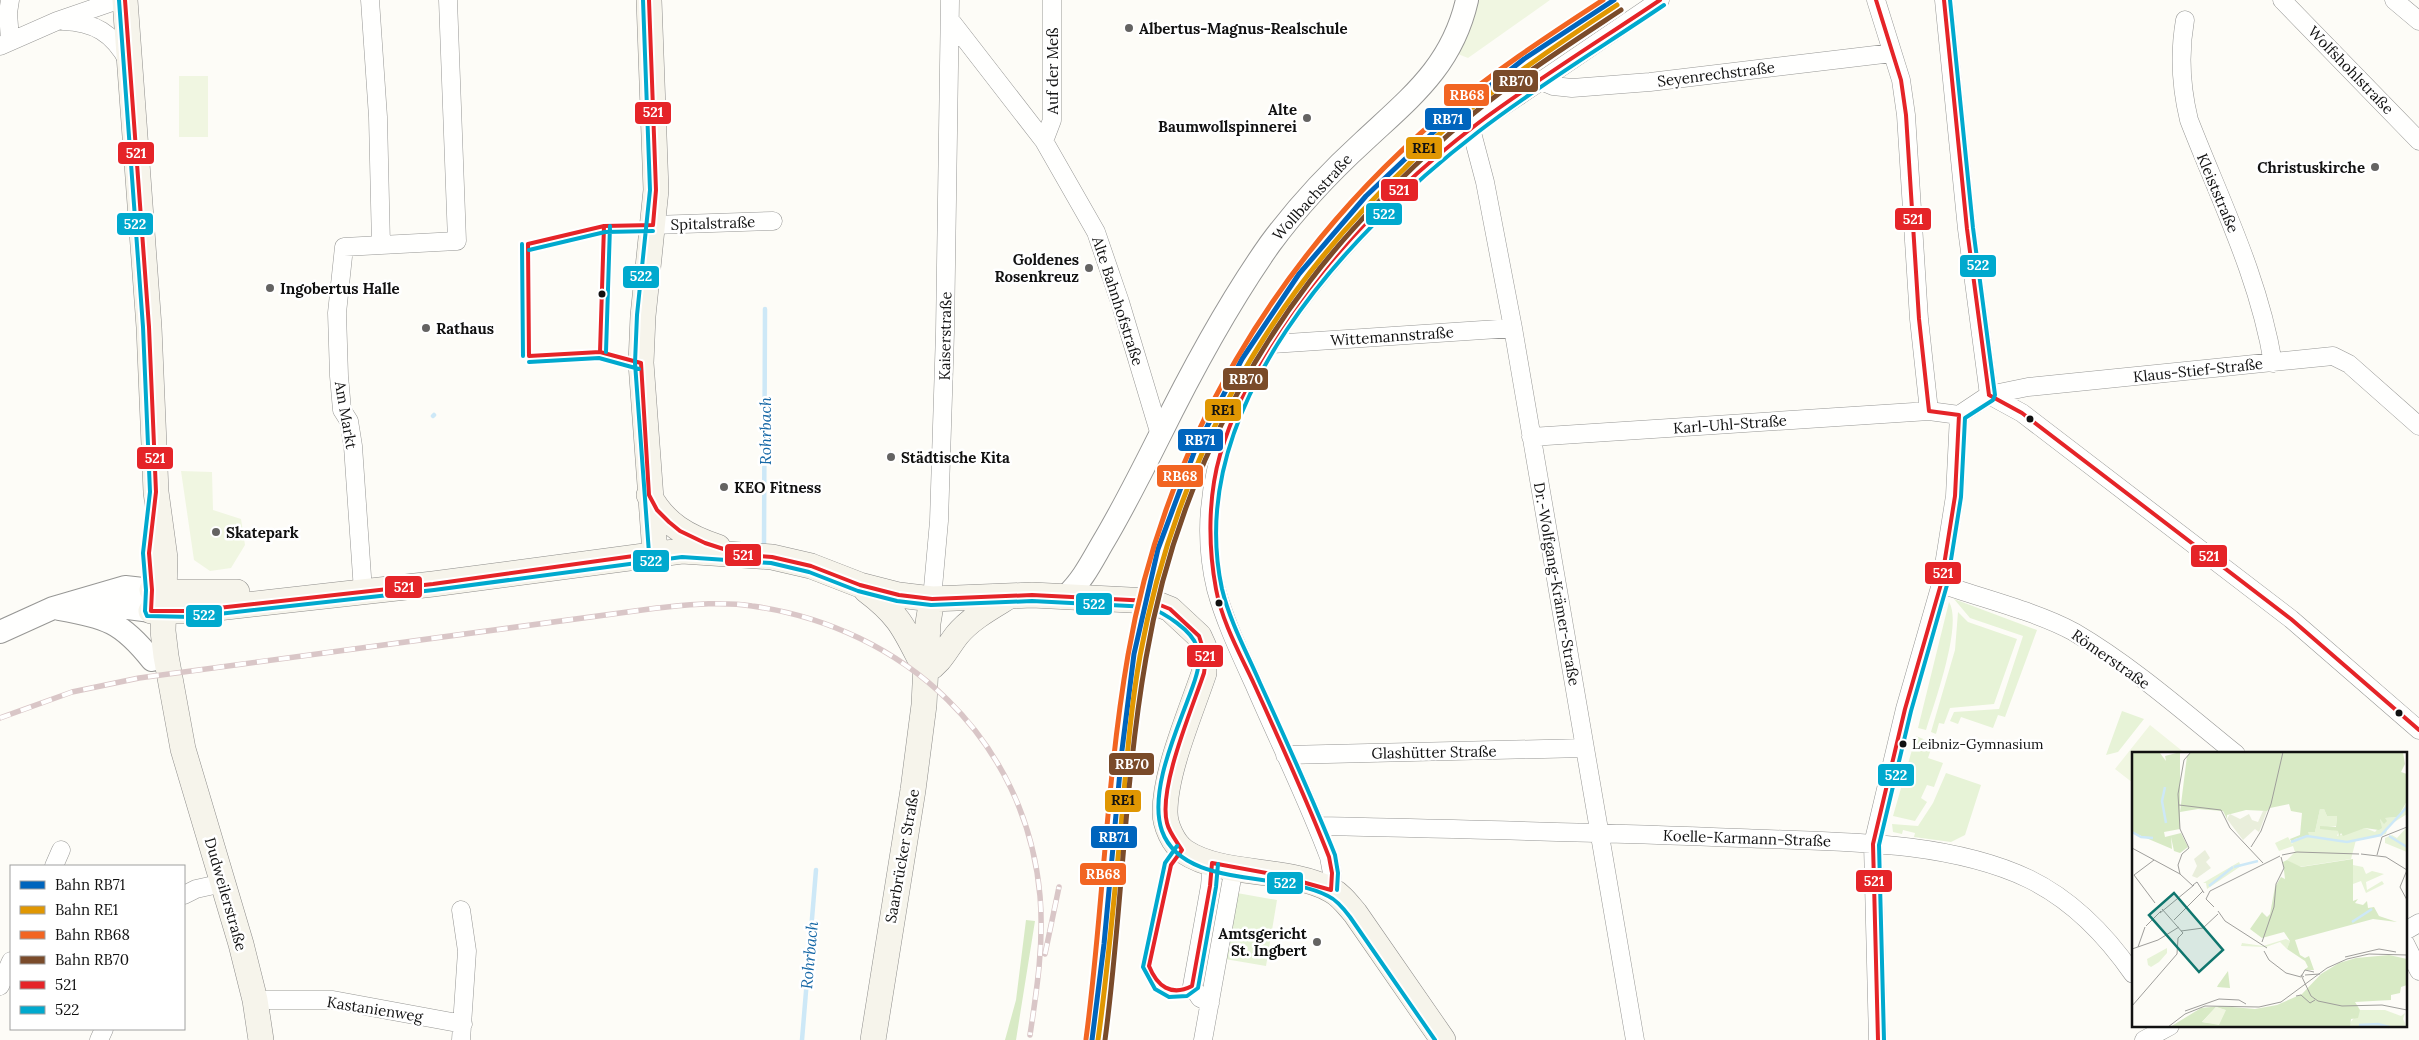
<svg xmlns="http://www.w3.org/2000/svg" width="2419" height="1040" viewBox="0 0 2419 1040" font-family="Lora,serif">
<rect width="100%" height="100%" fill="#fdfcf7"/>
<path fill="#e7f3d7" d="M1954 599 2037 630 2005 717 1998 715 1993 728 1961 717 1958 724 1950 721 1954 712 1999 709 2023 636 1970 618Z
M1949 602C1963 624 1934 704 1926 730L1918 728Z
M1958 612 1968 622 2017 639 1994 704 1950 708 1944 724 1939 723 1936 734 1931 732 1955 650Z
M2122 711 2144 719 2118 752 2106 755Z
M1916 736 1933 743 1928 758 1943 763 1934 787 1927 785 1921 798 1927 802 1915 821 1893 816Z
M1946 773 1981 785 1965 835 1951 842 1914 837 1915 833 1903 830 1902 834 1893 832 1892 824 1918 826 1933 803Z
M1237 893 1277 900 1266 966 1225 959Z"/>
<path fill="#d8eac5" d="M1026 920 1035 921 1016 1040H1005L1016 1000Z"/>
<path fill="#f0f6e1" d="M1473 0H1550L1468 58 1453 52Z
M179 76H208V137H179Z
M181 471 212 472 213 510 241 519 245 545 231 568 210 571 194 560Z
M2150 725 2186 754H2133V783L2115 769Z"/>
<g fill="none" stroke-linecap="round" stroke-linejoin="round">
<path stroke="#cde8f7" stroke-width="4.5" d="M433 416 434 415
M764 548 765 309
M802 1040 816 870"/>
<g stroke="#979795" stroke-width="19">
<path id="minor" d="M10 0 8 13 10 40
M370 0 378 117 381 245 457 241 448 0
M1876 0 1901 80 1906 115 1919 319 1929 411
M1944 0 1967 229 1989 395
M2282 0 2419 141
M2394 0 2419 21
M2185 20C2179 54 2181 87 2189 120 2220 200 2259 277 2273 363
M63 21C94 22 113 33 128 61
M951 21 1044 141 1096 232 1120 302 1160 435
M0 46 57 21 118 0
M1541 81 1553 86 1572 88 1650 82 1892 53
M1471 129 1485 182 1513 328 1635 1040
M1044 141 1052 120V0
M653 225 773 221
M1272 344 1513 328
M1989 395 2022 413 2291 619 2419 730
M1959 415 1989 395 2028 387 2333 356 2349 364 2419 426
M1531 437 1929 411 1959 415
M1941 584C1981 598 2038 612 2074 632 2132 666 2184 712 2236 754
M363 591 353 446 349 421 342 410 339 376 337 313 344 247 381 245
M932 599 939 521 945 332 950 0
M1285 755 1584 748
M1317 826C1458 829 1599 832 1740 838 1832 842 1945 839 2029 879 2072 900 2106 935 2133 974
M54 866 61 850
M1331 890 1332 873 1329 857C1307 798 1279 742 1254 684 1240 653 1225 622 1216 589 1173 412 1342 231 1469 131 1490 114 1513 100 1535 85 1577 56 1619 28 1660 0
M184 895 196 889 223 883
M461 910 467 951 461 1040
M2405 931 2419 923
M2405 943 2419 971
M0 986 11 961
M255 1000H333L463 1024
M1210 1003 1200 998 1192 986 1210 886 1212 863
M99 1040 104 1029
M1203 1040 1234 867
M1878 1040 1873 844 1905 709 1941 584 1955 496 1959 415
M2144 1040 2170 1026"/>
</g>
<g stroke="#979795" stroke-width="24">
<path id="tertiary" d="M1066 596C1082 581 1091 563 1102 544 1123 509 1141 473 1159 437 1192 370 1227 305 1270 244 1298 206 1330 172 1364 141 1411 97 1452 66 1467 0
M87 608H128L151 611
M59 609C107 618 121 621 152 660
M0 632 53 608 125 587 152 590"/>
</g>
<g stroke="#8e8d8b" stroke-width="26">
<path id="secondary" d="M125 0 149 327 156 492 165 558 163 631 166 656 183 749 241 944 255 1000 261 1040
M649 0 656 190 643 316 641 363 655 553
M649 495C664 524 688 537 718 547
M152 590 166 592H237
M866 590C902 617 905 631 925 669
M151 611H191L433 584 682 551 772 557 811 566 860 585 899 595 932 599 1032 595 1150 601 1170 609 1199 636 1204 647V673C1191 712 1165 771 1165 812 1165 825 1173 844 1185 852 1223 877 1289 867 1331 890 1341 895 1348 905 1355 913L1443 1040
M926 671C941 662 946 649 957 635 970 619 990 608 1008 597
M873 1040 913 790 924 705 928 623 932 599"/>
</g>
<use href="#minor" stroke="#fffffe" stroke-width="18"/>
<use href="#tertiary" stroke="#fffffe" stroke-width="22"/>
<use href="#secondary" stroke="#f6f4eb" stroke-width="25"/>
<g stroke="#d9c6c7" stroke-width="5.5">
<path id="rail" d="M0 718 72 692 139 678 657 608C688 605 721 601 752 606 904 627 1026 739 1040 896 1044 943 1037 989 1030 1035
M1045 954 1059 887"/>
</g>
<use href="#rail" stroke="#fff" stroke-width="4" stroke-dasharray="11" stroke-linecap="butt"/>
<g stroke="#fff" stroke-width="8">
<path id="bus-1" d="M125 0 149 327 156 492 149 553 152 590 151 611
M649 0 656 190 653 225
M1876 0 1901 80 1906 115 1919 319 1929 411 1959 415
M1944 0 1967 229 1989 395
M528 244 604 226 653 225
M528 244 529 356
M600 352 604 226
M529 356 600 352 641 363
M641 363 649 495 657 510 669 522 680 531 705 543 742 555 772 557 811 566 860 585 899 595 932 599 1032 595 1150 601 1170 609 1199 636 1206 658 1204 673C1192 709 1158 788 1167 823 1169 832 1177 842 1182 850L1171 865 1149 966C1157 986 1171 997 1192 986L1210 886 1212 863 1277 875 1331 890 1332 873 1329 857C1306 798 1280 741 1254 684 1240 654 1222 622 1216 589 1208 546 1208 497 1220 455 1259 324 1370 206 1477 124 1536 80 1599 41 1660 0
M1989 395 2022 413 2291 619 2419 730
M151 611H191L433 584 655 553
M1878 1040 1873 844 1905 709 1941 584 1955 496 1959 415"/>
</g>
<g stroke="#fff" stroke-width="8">
<path id="bus-2" d="M119 0 143 327 150 492 143 553 146 590 145 611 147 616 192 617 434 590 682 557 771 563 809 572 858 591 897 601 931 605 1032 601 1149 607C1164 613 1192 630 1197 647 1203 665 1193 685 1187 702 1174 737 1149 794 1162 831 1183 889 1281 871 1328 896 1337 900 1344 909 1350 917L1435 1040
M643 0 650 190 637 315 635 363 649 553
M522 244 523 356
M529 250 605 232 653 231
M606 352 610 226
M529 362 599 358 639 369
M1177 846 1165 863 1143 967 1155 989 1169 997 1187 996 1198 988 1216 887 1218 864
M1337 890 1338 873 1335 855C1312 797 1286 740 1260 683 1247 653 1230 622 1222 589 1183 408 1347 233 1478 132 1536 87 1602 47 1664 5
M1884 1040 1879 845 1911 711 1947 585 1961 497 1965 418 1993 400 1995 395 1973 228 1950 0"/>
</g>
<use href="#bus-1" stroke="#e52428" stroke-width="4"/>
<use href="#bus-2" stroke="#00a9ce" stroke-width="4"/>
<g stroke="#fff" stroke-width="9">
<path id="rail-1" d="M1092 1040 1104 944 1122 750 1134 654 1158 549 1195 450 1242 359 1299 274 1366 196 1442 124 1524 59 1614 0"/>
</g>
<g stroke="#fff" stroke-width="9">
<path id="rail-2" d="M1098 1040C1108 969 1114 898 1121 827 1126 770 1130 712 1140 656 1174 468 1265 300 1404 169 1418 155 1432 139 1448 127 1502 82 1559 43 1617 5"/>
</g>
<g stroke="#fff" stroke-width="9">
<path id="rail-3" d="M1086 1039C1103 912 1106 782 1128 655 1164 445 1277 256 1438 118 1490 74 1546 37 1603 0"/>
</g>
<g stroke="#fff" stroke-width="9">
<path id="rail-4" d="M1105 1040C1122 913 1124 784 1146 658 1169 522 1226 391 1310 281 1350 228 1398 180 1448 135 1501 88 1562 49 1621 10"/>
</g>
<use href="#rail-1" stroke="#0065bd" stroke-width="5"/>
<use href="#rail-2" stroke="#e09702" stroke-width="5"/>
<use href="#rail-3" stroke="#f26522" stroke-width="5"/>
<use href="#rail-4" stroke="#7a4b2a" stroke-width="5"/>
</g>
<g fill="#646362" stroke="#fff" stroke-width="2">
<circle cx="1129" cy="28" r="5"/>
<circle cx="1307" cy="118" r="5"/>
<circle cx="2375" cy="167" r="5"/>
<circle cx="1089" cy="268" r="5"/>
<circle cx="270" cy="288" r="5"/>
<circle cx="426" cy="328" r="5"/>
<circle cx="891" cy="457" r="5"/>
<circle cx="724" cy="487" r="5"/>
<circle cx="216" cy="532" r="5"/>
<circle cx="1317" cy="942" r="5"/>
</g>
<g fill="#111" stroke="#fff" stroke-width="2">
<circle cx="602" cy="294" r="4.5"/>
<circle cx="2030" cy="419" r="4.5"/>
<circle cx="1219" cy="603" r="4.5"/>
<circle cx="2399" cy="713" r="4.5"/>
<circle cx="1903" cy="744" r="4.5"/>
</g>
<g text-anchor="middle" dominant-baseline="central" stroke-width="5" stroke-linejoin="round" paint-order="stroke">
<g font-size="14" fill="#111" stroke="#fff" text-anchor="start">
<text x="1912" y="744">Leibniz-Gymnasium</text>
</g>
<g font-size="15" font-weight="bold" fill="#111" stroke="#fff" text-anchor="start">
<text x="1139" y="28">Albertus-Magnus-Realschule</text>
<text x="1297" y="109" text-anchor="end">Alte<tspan x="1297" dy="17">Baumwollspinnerei</tspan></text>
<text x="2365" y="167" text-anchor="end">Christuskirche</text>
<text x="1079" y="259" text-anchor="end">Goldenes<tspan x="1079" dy="17">Rosenkreuz</tspan></text>
<text x="280" y="288">Ingobertus Halle</text>
<text x="436" y="328">Rathaus</text>
<text x="901" y="457">Städtische Kita</text>
<text x="734" y="487">KEO Fitness</text>
<text x="226" y="532">Skatepark</text>
<text x="1307" y="933" text-anchor="end">Amtsgericht<tspan x="1307" dy="17">St. Ingbert</tspan></text>
</g>
<g font-size="15" fill="#111" stroke="#fff">
<text transform="translate(2351 70) rotate(46)">Wolfshohlstraße</text>
<text transform="translate(1052 71) rotate(-90)">Auf der Meß</text>
<text transform="translate(1716 74) rotate(-7)">Seyenrechstraße</text>
<text transform="translate(2218 193) rotate(67)">Kleiststraße</text>
<text transform="translate(1312 197) rotate(-48)">Wollbachstraße</text>
<text transform="translate(713 223) rotate(-2)">Spitalstraße</text>
<text transform="translate(1118 301) rotate(72)">Alte Bahnhofstraße</text>
<text transform="translate(945 336) rotate(-89)">Kaiserstraße</text>
<text transform="translate(1392 336) rotate(-4)">Wittemannstraße</text>
<text transform="translate(2198 370) rotate(-6)">Klaus-Stief-Straße</text>
<text transform="translate(346 415) rotate(80)">Am Markt</text>
<text transform="translate(1730 424) rotate(-4)">Karl-Uhl-Straße</text>
<text transform="translate(1557 584) rotate(80)">Dr.-Wolfgang-Krämer-Straße</text>
<text transform="translate(2111 659) rotate(35)">Römerstraße</text>
<text transform="translate(1434 752) rotate(-1)">Glashütter Straße</text>
<text transform="translate(1747 838) rotate(2)">Koelle-Karmann-Straße</text>
<text transform="translate(902 856) rotate(-80)">Saarbrücker Straße</text>
<text transform="translate(226 894) rotate(74)">Dudweilerstraße</text>
<text transform="translate(375 1009) rotate(9)">Kastanienweg</text>
</g>
<g font-size="16" font-style="italic" fill="#1768a6" stroke="#fff">
<text transform="translate(765 431) rotate(-90)">Rohrbach</text>
<text transform="translate(809 955) rotate(-85)">Rohrbach</text>
</g>
</g>
<g transform="translate(2132 752)">
<rect width="275" height="275" fill="#fdfcf7"/>
<path d="M275 50V62L256 74 254 82 224 88 219 107 167 115 155 108 163 100 161 94 147 99 143 91 156 85 160 92 163 87 177 83 175 80H183L188 57H192L195 64H205L204 74 188 76 207 79 205 84 233 76 243 80 249 73 248 67 252 71 253 66 266 65ZM275 75V100L253 91V86L260 83 265 86ZM107 110 109 114 75 137 74 131H71ZM221 113 231 115 234 122 240 119 252 122 234 130 235 138 250 129 252 132 234 141 229 129 221 132ZM154 187 158 189 155 197 148 190 134 195 109 194 110 191 131 194ZM35 196V201L27 210 19 215 16 213 15 207ZM228 258H253L269 264 273 261 271 267 275 275H215Z" fill="#e7f3d7"/>
<path d="M0 0 28 1 34 9 33 4 48 0V77L32 80 33 85 49 81 56 95 48 101 42 99 39 85 40 97 0 80ZM60 0H271L273 12 269 20 275 22V49L266 65 253 66 255 69 252 72 248 67 250 76 247 78 233 76 211 84 209 81 207 85 206 79 188 77V74L204 75 205 64H195L192 57H188L183 80H176L177 83 163 87 160 91 158 87 168 83 170 61 159 59 157 52 138 56 135 59 114 58 95 63V67L91 59 66 57 48 60 55 4ZM221 107V149L226 147 223 151 231 153 235 149 236 156 242 155 247 164 265 170 241 167 163 188 168 203 173 206 177 204 182 218H172L176 215 173 209 155 197 158 189 152 180 130 186 118 177 130 160 135 165 138 162 143 135 149 125 153 127 151 110 155 108 169 115ZM257 203 275 207V233L269 235 268 241 259 243V248L223 250 228 258 226 266 219 267 218 274 38 275 69 256 88 254 123 257 145 253 170 242 189 222 207 211 224 206ZM84 255 93 258 87 272 70 270ZM96 219 98 236 85 235 86 233Z" fill="#d8eac5" fill-rule="evenodd"/>
<path d="M131 59H135L127 80 123 77 111 88 95 67 98 62 108 67 117 62 120 68 126 70ZM73 98 78 106 74 110 79 116 65 126 60 124 65 114 62 107Z" fill="#e9eedb"/>
<path d="M84 255 94 258 87 273 70 270Z" fill="#f0f6e1"/>
<path fill="none" stroke="#cde8f7" stroke-width="2.5" d="M33 35 30 49 34 71M0 80 9 85 21 86M257 84 275 95M159 90 175 84 215 90 249 83 275 55M102 115 126 109M77 134 101 115M220 170 240 157M227 273 246 272 257 275"/>
<path fill="none" stroke="#9f9e9b" stroke-width="1" d="M59 0 52 8 46 42 48 77 57 96 50 102 46 113 48 122 61 134M47 53 89 58 98 76 131 111M119 95 129 79 139 52 151 0M0 96 48 122M229 102 254 105 275 118M150 103 165 100 227 102M245 103 250 85 275 75M275 118 268 135 275 148M2 123 23 151M2 123 22 108M61 133 65 130 72 141M82 155 74 147 78 139 148 104M86 159 93 169 135 196M28 161 62 133M42 168 71 139M14 174 29 159M49 179 71 176 86 162M130 190 142 155 144 132 152 116 149 105M6 195 13 175M0 197 26 188 47 175M132 199 137 208 154 221 169 225M213 205 247 197 264 200M170 223 173 218 182 220M173 223 188 222M172 225 169 223 179 244 186 249 210 254 250 253 275 258M164 244 169 243 178 251 183 248M0 254 45 202 46 186 51 181 30 157M53 259 87 247 107 248 114 252M36 275 53 262 73 254 127 255 149 250 195 216 215 207 237 202 275 203"/>
<path fill="#0f766e" fill-opacity="0.15" stroke="#0f766e" stroke-width="2.5" d="M42 141 91 198 67 220 17 163Z"/>
<rect width="275" height="275" fill="none" stroke="#111" stroke-width="2.5"/>
</g>
<g stroke="#fff" stroke-width="2">
<rect x="1492" y="69" width="47" height="24" rx="5" fill="#7a4b2a"/>
<rect x="1443" y="83" width="47" height="24" rx="5" fill="#f26522"/>
<rect x="634" y="101" width="38" height="24" rx="5" fill="#e52428"/>
<rect x="1424" y="107" width="48" height="24" rx="5" fill="#0065bd"/>
<rect x="1405" y="136" width="38" height="24" rx="5" fill="#e09702"/>
<rect x="117" y="141" width="38" height="24" rx="5" fill="#e52428"/>
<rect x="1380" y="178" width="39" height="24" rx="5" fill="#e52428"/>
<rect x="1365" y="202" width="38" height="24" rx="5" fill="#00a9ce"/>
<rect x="1894" y="207" width="38" height="24" rx="5" fill="#e52428"/>
<rect x="116" y="212" width="38" height="24" rx="5" fill="#00a9ce"/>
<rect x="1959" y="254" width="38" height="24" rx="5" fill="#00a9ce"/>
<rect x="622" y="265" width="38" height="24" rx="5" fill="#00a9ce"/>
<rect x="1222" y="367" width="47" height="24" rx="5" fill="#7a4b2a"/>
<rect x="1204" y="398" width="38" height="24" rx="5" fill="#e09702"/>
<rect x="1177" y="428" width="47" height="24" rx="5" fill="#0065bd"/>
<rect x="136" y="446" width="38" height="24" rx="5" fill="#e52428"/>
<rect x="1156" y="464" width="48" height="24" rx="5" fill="#f26522"/>
<rect x="724" y="543" width="38" height="24" rx="5" fill="#e52428"/>
<rect x="2190" y="544" width="38" height="24" rx="5" fill="#e52428"/>
<rect x="632" y="549" width="38" height="24" rx="5" fill="#00a9ce"/>
<rect x="1924" y="561" width="38" height="24" rx="5" fill="#e52428"/>
<rect x="384" y="575" width="39" height="24" rx="5" fill="#e52428"/>
<rect x="1075" y="592" width="38" height="24" rx="5" fill="#00a9ce"/>
<rect x="185" y="604" width="38" height="24" rx="5" fill="#00a9ce"/>
<rect x="1186" y="644" width="38" height="24" rx="5" fill="#e52428"/>
<rect x="1108" y="752" width="47" height="24" rx="5" fill="#7a4b2a"/>
<rect x="1877" y="763" width="38" height="24" rx="5" fill="#00a9ce"/>
<rect x="1104" y="789" width="38" height="24" rx="5" fill="#e09702"/>
<rect x="1090" y="825" width="48" height="24" rx="5" fill="#0065bd"/>
<rect x="1079" y="862" width="48" height="24" rx="5" fill="#f26522"/>
<rect x="1855" y="869" width="38" height="24" rx="5" fill="#e52428"/>
<rect x="1266" y="871" width="38" height="24" rx="5" fill="#00a9ce"/>
</g>
<g font-size="14" text-anchor="middle" font-weight="bold" fill="#fff">
<text x="1516" y="86">RB70</text>
<text x="1467" y="100">RB68</text>
<text x="653" y="117">521</text>
<text x="1448" y="124">RB71</text>
<text x="136" y="158">521</text>
<text x="1399" y="195">521</text>
<text x="1384" y="219">522</text>
<text x="1913" y="224">521</text>
<text x="135" y="229">522</text>
<text x="1978" y="270">522</text>
<text x="641" y="281">522</text>
<text x="1246" y="384">RB70</text>
<text x="1200" y="445">RB71</text>
<text x="155" y="463">521</text>
<text x="1180" y="481">RB68</text>
<text x="743" y="560">521</text>
<text x="2209" y="561">521</text>
<text x="651" y="566">522</text>
<text x="1943" y="578">521</text>
<text x="404" y="592">521</text>
<text x="1094" y="609">522</text>
<text x="204" y="620">522</text>
<text x="1205" y="661">521</text>
<text x="1132" y="769">RB70</text>
<text x="1896" y="780">522</text>
<text x="1114" y="842">RB71</text>
<text x="1103" y="879">RB68</text>
<text x="1874" y="886">521</text>
<text x="1285" y="888">522</text>
</g>
<g font-size="14" text-anchor="middle" font-weight="bold" fill="#111">
<text x="1424" y="153">RE1</text>
<text x="1223" y="415">RE1</text>
<text x="1123" y="805">RE1</text>
</g>
<rect x="10" y="865" width="175" height="165" fill="#ffffff" stroke="#a0a0a0"/>
<rect x="20" y="881" width="25" height="8" fill="#0065bd" stroke="#a0a0a0"/>
<text x="55" y="890" font-size="15" fill="#111111">Bahn RB71</text>
<rect x="20" y="906" width="25" height="8" fill="#e09702" stroke="#a0a0a0"/>
<text x="55" y="915" font-size="15" fill="#111111">Bahn RE1</text>
<rect x="20" y="931" width="25" height="8" fill="#f26522" stroke="#a0a0a0"/>
<text x="55" y="940" font-size="15" fill="#111111">Bahn RB68</text>
<rect x="20" y="956" width="25" height="8" fill="#7a4b2a" stroke="#a0a0a0"/>
<text x="55" y="965" font-size="15" fill="#111111">Bahn RB70</text>
<rect x="20" y="981" width="25" height="8" fill="#e52428" stroke="#a0a0a0"/>
<text x="55" y="990" font-size="15" fill="#111111">521</text>
<rect x="20" y="1006" width="25" height="8" fill="#00a9ce" stroke="#a0a0a0"/>
<text x="55" y="1015" font-size="15" fill="#111111">522</text>
</svg>
